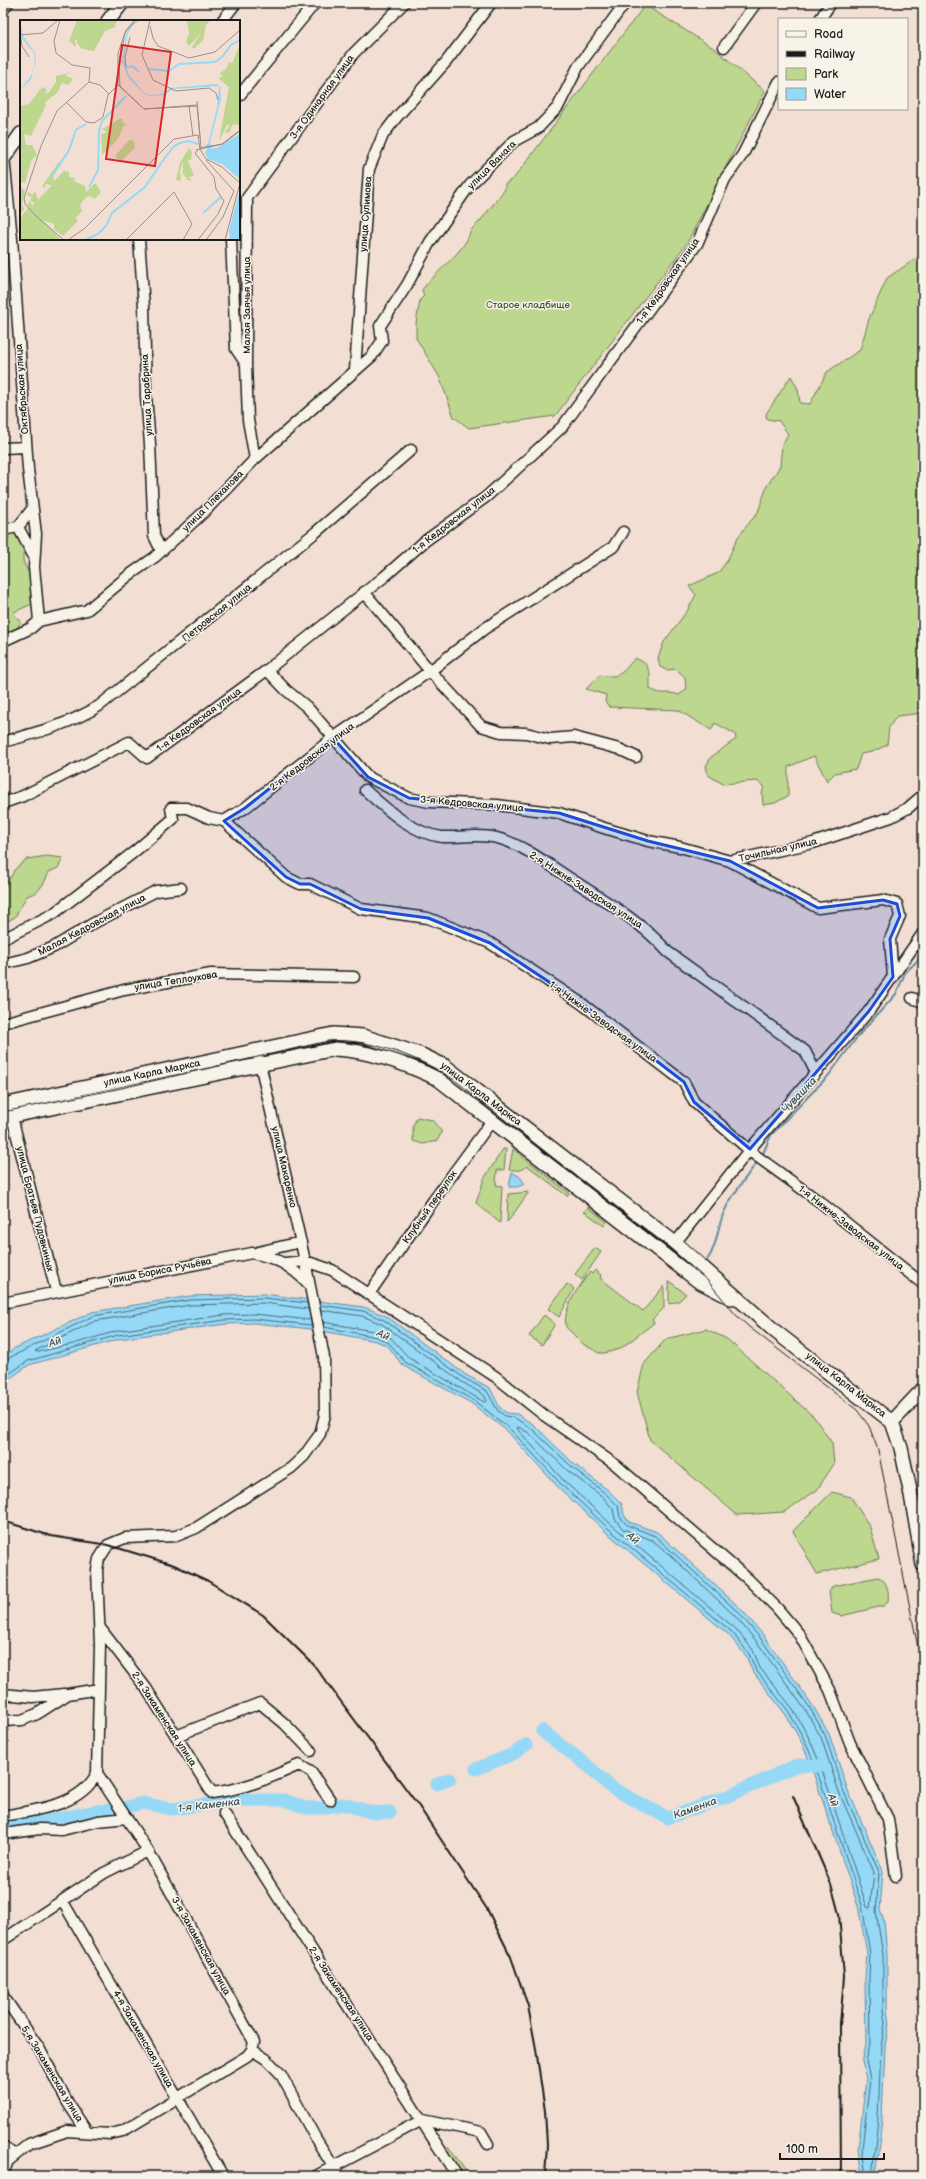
<svg xmlns="http://www.w3.org/2000/svg" width="926" height="2179" viewBox="0 0 926 2179" font-family="'Balsamiq Sans',sans-serif">
<rect width="100%" height="100%" fill="#f2ded3"/>
<filter id="ink" filterUnits="userSpaceOnUse"><feTurbulence type="fractalNoise" baseFrequency=".025" numOctaves="2"/><feDisplacementMap in="SourceGraphic" scale="8" xChannelSelector="R" yChannelSelector="G"/><feConvolveMatrix kernelMatrix="1 2 1 2 8 2 1 2 1" color-interpolation-filters="sRGB"/></filter>
<g filter="url(#ink)">
<path fill="#bdd78f" stroke="#6c7a56" d="M645 5 715 49 765 91 687 243 555 416 469 428 454 417 439 376 416 338V323L420 300 424 296 422 290C432 275 469 248 470 231L481 220 505 189V184L514 178Z
M923 254V713L897 716 889 727 887 745 872 752 861 754 856 769 835 773 827 781 814 756 788 767V796L775 803 763 805 762 794 764 786 757 781 723 784 708 775 706 766 711 757 736 739 735 734 715 723 711 730 678 710 610 707 605 702 606 695 586 689 600 675C620 679 623 672 635 658L645 663 650 673V689C664 697 666 690 679 695L686 690 685 677 676 669 666 670 660 667 658 658 664 642 687 611 696 595 689 586 718 573 727 561 738 537 758 512 767 486 780 466 782 445 788 434 779 421 767 419 766 414 791 376 798 389 800 403 810 404 827 372 860 350 869 319 887 278Z
M3 532 17 533 27 551 23 554V561L31 578 32 604 14 612 15 616 21 621 18 627 3 636Z
M47 856 63 858 58 868 49 872 44 883 37 892 27 896 15 917 3 924V891L15 869 27 859Z
M417 1117 432 1120 442 1132 437 1141 423 1144 413 1141V1126Z
M503 1149H506L504 1170H497L496 1185 502 1186 500 1223 476 1203 484 1179Z
M513 1149 569 1193 567 1196 528 1166 520 1170H509Z
M529 1192 509 1220 507 1222 508 1194Z
M588 1207 607 1222 604 1226 584 1211Z
M595 1248 601 1252 582 1280 575 1274Z
M595 1270 601 1275 600 1278 643 1311 664 1286V1308L652 1320 654 1323 620 1349 605 1353H599L583 1344 566 1327C562 1308 579 1287 590 1272L592 1274Z
M669 1281 686 1294 679 1301 669 1304Z
M567 1284 574 1289 559 1317 548 1309Z
M544 1315 555 1324 542 1345 529 1336Z
M706 1329 727 1339 814 1417 832 1443 834 1464 817 1490 784 1512 737 1515 650 1440 637 1392 644 1364 666 1339Z
M832 1492 851 1497 870 1527 879 1559 817 1574 793 1531Z
M878 1577C888 1581 889 1592 888 1602L883 1606 841 1616 832 1613 829 1592 833 1586Z
M449 2148 452 2151 469 2176H460L445 2152V2149Z"/>
<path fill="#95d9f7" stroke="#658d9f" d="M512 1172 520 1177 525 1184 517 1187H509Z
M264 1294 364 1307 386 1316 466 1375 490 1388 500 1408 507 1413 517 1414 534 1425 574 1464 609 1491 622 1504 624 1515 629 1522 657 1532 741 1609 764 1636 813 1706 829 1734 847 1788 883 1871 880 1910 884 1922 887 1955V2010L889 2024 885 2046 882 2118 875 2176H862L858 2149 866 2079 862 2062 866 2045 865 1978 867 1953 858 1906 811 1766 802 1743 786 1715 753 1672 746 1656 729 1635 606 1532 558 1487 507 1431 471 1403 402 1365 388 1346 376 1341 311 1329 254 1323 225 1324 119 1339 29 1365 3 1383V1358L15 1348 92 1312 190 1296Z"/>
<g fill="none" stroke-linecap="round" stroke-linejoin="round">
<path stroke="#4c6874" stroke-width="1" d="M320 1305 363 1311 384 1320 464 1378 487 1391 498 1411 505 1416 515 1418 532 1429 572 1467 606 1494 618 1506 620 1517 627 1525 655 1536 738 1612 761 1639 810 1708 825 1735 843 1790 879 1872 876 1911 883 1955V2010L885 2024 881 2046 878 2118 872 2176
M308 1309 264 1303 190 1305 95 1321 35 1351 38 1352 73 1344 117 1331 224 1315 254 1314 310 1320
M321 1310 362 1316 382 1324 462 1382 484 1395 487 1401 484 1402 409 1358 391 1338 378 1332 323 1322
M324 1327 377 1337 389 1343 405 1362 473 1400 509 1428 561 1484 609 1529 732 1632 749 1654 756 1670 789 1712 805 1741 815 1765 862 1905 870 1953 869 1978 870 2045 866 2061 870 2079 862 2149 866 2176
M3 1361 93 1316 190 1300 264 1298 307 1303
M3 1378 28 1361 118 1335 225 1320 254 1319 311 1325
M518 1427 529 1433 568 1471 603 1497 613 1509 615 1519 623 1529 652 1540 668 1553 734 1615 757 1642 806 1711 821 1737 839 1792 874 1872 870 1908 867 1907 820 1764 810 1740 793 1709 760 1668 753 1650 736 1629 612 1525 564 1481 518 1430Z"/>
<path stroke="#658d9f" stroke-width="2" d="M762 1156 771 1135 829 1075 858 1036 896 994 905 973 923 955
M707 1260C718 1246 717 1224 726 1208 735 1191 747 1176 758 1161"/>
<path stroke="#95d9f7" stroke-width="13" d="M542 1731 588 1766 612 1788 668 1818 726 1797 797 1765 821 1766
M476 1769 513 1754 526 1745
M437 1784 450 1779
M3 1825 41 1822 96 1811 115 1810 143 1803 172 1809 238 1800H284L306 1808H322L343 1804 374 1813 390 1812"/>
<g stroke="#1c1c1c" stroke-width="13">
<path id="minor" d="M3 10 8 3
M820 19 831 3
M222 21 236 3
M724 47 756 3
M239 96 315 3
M4 157 12 239 28 469 36 534 34 567 39 621
M139 239 144 307 146 396 150 444 154 536 161 550
M231 239 236 349 246 364
M355 370 369 169 383 135 396 118 446 62 491 3
M3 448 26 447
M255 459 248 420 246 364 247 198 354 53 404 3
M18 527 34 557
M18 527 32 509
M3 530 18 527
M364 592 430 671 481 726 501 732 526 733 550 739 574 737 619 749 636 757
M3 641 31 628 39 621 87 610 128 576 155 557 205 511 255 459 372 356 382 341 380 326 407 285 430 242 470 185 514 141 538 128 558 107 578 67 625 3
M267 670 286 690 307 707 368 777 409 798 429 802 497 805 559 813 607 829
M3 742C36 733 70 724 99 706L316 532 411 450
M365 790C385 808 413 834 442 837 460 838 478 833 497 838 522 844 549 865 571 879 605 901 641 921 668 952L805 1051 814 1069V1075
M3 803 23 796 129 742 147 758 267 670 384 577 425 541 486 497 562 427 697 244 725 179 743 154 779 82
M224 821 286 877 300 884H310L361 909 428 918 490 943 581 1003 684 1082 694 1102 755 1155 820 1202 923 1284
M601 827 648 841 680 847 730 861 813 843 891 817 908 808 923 795
M730 861 818 908 883 900 897 904 900 916 890 939 893 977
M3 939 53 914 134 852 173 819 171 808H187L209 818 224 821 245 808 333 738 430 671 484 629 613 547 623 532
M3 964 28 958 54 947 92 924 156 891 181 888
M912 998 923 1002
M3 1023 124 990 211 974 354 977
M10 1109 56 1291
M675 1243 750 1149 869 1011 923 933
M258 1252 301 1242
M285 1263 305 1261 332 1270 496 1377 545 1416 616 1465 748 1579 777 1608 799 1634 830 1690 850 1743 888 1819 896 1876
M369 1294 433 1201 491 1122
M3 1303 252 1253C279 1258 290 1266 309 1284
M100 1628 146 1688 212 1793C244 1789 270 1778 299 1765L311 1772 330 1800
M3 1694 33 1697 64 1694
M3 1721 22 1720 37 1714 68 1694 99 1689
M176 1736 260 1703 285 1724 311 1751
M224 1813 457 2176
M3 1816C36 1810 81 1806 97 1773
M3 1834 40 1829 62 1830 98 1821 127 1818
M63 1902 223 2176
M3 1940 104 1873 148 1851
M3 1996 39 2048 68 2103 87 2132
M252 2050 266 2059 280 2073 316 2139 339 2176
M3 2147 15 2155
M3 2174 8 2161 29 2144 67 2131 110 2134 123 2131 247 2056 252 2050 254 2042 148 1851 97 1773 100 1645 97 1570 99 1559 108 1545 125 1538 176 1536 196 1528 291 1468 304 1456 320 1434 325 1415 324 1357 305 1261 257 1050
M316 2176 422 2120 481 2132 488 2144"/>
</g>
<g stroke="#1c1c1c" stroke-width="16">
<path id="major" d="M108 21 122 3
M3 159 21 134
M3 1105 333 1034 363 1036 422 1055 445 1066 675 1243 776 1332 892 1422 901 1448 911 1495 923 1565
M3 1118 335 1049C369 1051 407 1064 438 1079L698 1281 731 1298
M892 1422 923 1389"/>
</g>
<use href="#minor" stroke="#f7f3e8" stroke-width="10"/>
<use href="#major" stroke="#f7f3e8" stroke-width="13"/>
<path stroke="#1c1c1c" stroke-width="1" d="M3 1112 117 1089 328 1041C369 1037 423 1059 456 1081L707 1280 736 1315 749 1327 857 1410 869 1426 878 1450 923 1672
M923 2176V2175"/>
<path stroke="#1c1c1c" stroke-width="2" d="M3 1521 51 1536 108 1545 174 1565 208 1581 263 1615 313 1664 418 1805 487 1909 511 1957 528 2006 536 2049 545 2111 547 2145 545 2176
M793 1796 831 1884 839 1914 844 1977 840 2024 841 2176
M3 2173 16 2176
M569 2176V2174"/>
</g>
</g>
<path fill="#1d4ed8" fill-opacity="0.2" stroke="#1d4ed8" stroke-width="3" stroke-linejoin="round" d="M333 738 368 777 409 798 559 813 648 841 730 861 818 908 883 900 897 904 900 916 890 939 893 977 869 1011 750 1149 694 1102 684 1082 581 1003 490 943 428 918 361 909 310 884H300L286 877 224 821 245 808Z"/>
<g text-anchor="middle" dominant-baseline="central" stroke-width="3" stroke-linejoin="round" paint-order="stroke">
<g font-size="10" fill="#1c1c1c" stroke="#f7f3e8">
<text transform="translate(322 97) rotate(-54)">3-я Одинарная улица</text>
<text transform="translate(492 165) rotate(-45)">улица Ванага</text>
<text transform="translate(366 214) rotate(-86)">улица Сулимова</text>
<text transform="translate(668 281) rotate(-55)">1-я Кедровская улица</text>
<text transform="translate(247 305) rotate(-90)">Малая Заячья улица</text>
<text transform="translate(22 389) rotate(-94)">Октябрьская улица</text>
<text transform="translate(147 395) rotate(-93)">улица Тарабрина</text>
<text transform="translate(213 501) rotate(-45)">улица Плеханова</text>
<text transform="translate(454 520) rotate(-38)">1-я Кедровская улица</text>
<text transform="translate(217 613) rotate(-39)">Петровская улица</text>
<text transform="translate(199 720) rotate(-36)">1-я Кедровская улица</text>
<text transform="translate(312 757) rotate(-38)">2-я Кедровская улица</text>
<text transform="translate(472 804) rotate(5)">3-я Кедровская улица</text>
<text transform="translate(778 850) rotate(-13)">Точильная улица</text>
<text transform="translate(586 890) rotate(33)">2-я Нижне-Заводская улица</text>
<text transform="translate(92 925) rotate(-28)">Малая Кедровская улица</text>
<text transform="translate(176 981) rotate(-9)">улица Теплоухова</text>
<text transform="translate(603 1022) rotate(36)">1-я Нижне-Заводская улица</text>
<text transform="translate(152 1073) rotate(-12)">улица Карла Маркса</text>
<text transform="translate(481 1094) rotate(37)">улица Карла Маркса</text>
<text transform="translate(284 1167) rotate(77)">улица Макаренко</text>
<text transform="translate(430 1207) rotate(-55)">Клубный переулок</text>
<text transform="translate(35 1209) rotate(76)">улица Братьев Пудовкиных</text>
<text transform="translate(851 1228) rotate(38)">1-я Нижне-Заводская улица</text>
<text transform="translate(160 1271) rotate(-11)">улица Бориса Ручьёва</text>
<text transform="translate(846 1385) rotate(38)">улица Карла Маркса</text>
<text transform="translate(164 1719) rotate(57)">2-я Закаменская улица</text>
<text transform="translate(201 1946) rotate(61)">3-я Закаменская улица</text>
<text transform="translate(341 1994) rotate(57)">2-я Закаменская улица</text>
<text transform="translate(143 2039) rotate(60)">4-я Закаменская улица</text>
<text transform="translate(52 2074) rotate(59)">5-я Закаменская улица</text>
</g>
<g font-size="10" fill="#4c543e" stroke="#f7f3e8">
<text x="528" y="305">Старое кладбище</text>
</g>
<g font-size="11" font-style="italic" fill="#40555e" stroke="#f7f3e8">
<text transform="translate(799 1095) rotate(-46)">Чувашка</text>
<text transform="translate(383 1335) rotate(24)">Ай</text>
<text transform="translate(55 1342) rotate(-19)">Ай</text>
<text transform="translate(633 1538) rotate(41)">Ай</text>
<text transform="translate(833 1800) rotate(71)">Ай</text>
<text transform="translate(209 1805) rotate(-7)">1-я Каменка</text>
<text transform="translate(695 1808) rotate(-20)">Каменка</text>
</g>
</g>
<g transform="translate(20 20)">
<rect width="220" height="220" fill="#f2ded3"/>
<path d="M57 0H97L95 7 85 11 74 31 62 29 57 23V19L55 20 56 27 49 21ZM167 0H191L186 5 183 20 175 28H172L173 25 182 12 169 26 166 22 169 13ZM220 25 219 105 213 104 209 113 205 112 210 105H207L199 121 209 67 199 59 203 55 199 54 206 49 209 42 212 43ZM52 52 45 55 53 59 48 65 42 63 37 73 25 82 26 85 11 116 4 114 6 125H12L17 135 11 141 5 163 0 162V86L9 84 22 67 27 69 25 74 29 72 36 62V56ZM101 98 103 100 102 102 109 106 104 105 98 119 82 135 81 114 87 112 82 109ZM109 120 114 121 115 128 101 141 95 136ZM169 128 172 132 171 140H168L174 156 168 157 171 159 169 161 163 154V141L160 151 161 161 156 160 160 143ZM39 142 41 144 33 156 34 161 44 151 49 152V157L55 158 54 161 65 166 66 172 75 163 81 172 75 179 69 176 65 178 60 185 62 191 56 198 58 201 43 216 34 209V204L23 200 41 220H0L1 197 8 188H11L8 187 5 178 8 185 10 180 12 186 16 182 14 183 10 180 12 177 7 175 8 172 13 175 15 171 18 180 32 165 25 164 26 168 22 166ZM0 166 5 171 2 187H5L0 195Z" fill="#bdd78f"/>
<path d="M117 0H120L111 7 107 16 104 40 109 55 124 73 131 75 143 74 150 68 196 64 200 66 201 79 190 122 192 129 198 127 220 114V159L202 144 188 139 185 133 188 128 184 126 188 124 197 88 199 66 153 69 144 75 130 76 124 74 108 57 102 42 106 15 109 8ZM0 1 3 16 15 33 16 40 11 59 0 71 12 54 15 41 14 33 1 17ZM220 169V220H210L209 210Z" fill="#95d9f7"/>
<path fill="none" stroke="#95d9f7" stroke-width="2" d="M105 48 113 46 119 52M128 49 149 51 159 44 195 42 202 37 211 25 220 20M144 139 154 126 160 123 169 121 178 124M31 158 49 130 56 110 66 104M69 167 78 150 79 111 82 101 106 76M183 193 201 177M65 220 78 214 86 206 92 193 125 167 144 139"/>
<path fill="none" stroke="#9c908a" stroke-width="1" d="M40 0 34 21 36 33 52 45 70 48 69 62M115 0 106 10 98 33V65L124 89 177 85M116 0 105 13 99 46 100 66 124 89 177 86M130 0 122 35 133 60 156 71 189 68 196 73 198 80M130 6 133 18 138 26 169 38 195 32 220 10M0 13 2 26 9 37M0 15 23 13 38 0M106 46 105 37 110 17M69 62 80 65 89 74M177 81 181 127 175 133 194 157 196 169 204 181 198 194 178 220M46 82 66 102 74 103 83 97 88 75 98 65M177 85 180 118M169 86 173 116M178 115 180 129 186 139 202 147 220 163 205 220M180 128 202 124 220 110M176 130 203 124 220 111M44 220 16 196 5 184 4 178 21 126 37 91 69 62M48 220 65 208 154 119 178 115M106 220 154 172 172 204 163 220M186 220 203 197 214 171 186 140"/>
<path fill="#d62828" fill-opacity="0.15" stroke="#d62828" stroke-width="2" d="M102 25 151 32 135 146 86 139Z"/>
<rect width="220" height="220" fill="none" stroke="#1c1c1c" stroke-width="2"/>
</g>
<rect width="926" height="2179" fill="none" stroke="#f7f3e8" stroke-width="16"/>
<rect x="8" y="8" width="910" height="2163" fill="none" stroke="#1c1c1c" stroke-width="1.5" filter="url(#ink)"/>
<rect x="778" y="18" width="130" height="92" fill="#f7f3e8" stroke="#9f9d96"/>
<rect x="786" y="31" width="20" height="6" fill="#f7f3e8" stroke="#9f9d96"/>
<text x="814" y="38" font-size="12" fill="#1c1c1c">Road</text>
<rect x="786" y="51" width="20" height="6" fill="#1c1c1c" stroke="#9f9d96"/>
<text x="814" y="58" font-size="12" fill="#1c1c1c">Railway</text>
<rect x="786" y="68" width="20" height="12" fill="#bdd78f" stroke="#9f9d96"/>
<text x="814" y="78" font-size="12" fill="#1c1c1c">Park</text>
<rect x="786" y="88" width="20" height="12" fill="#95d9f7" stroke="#9f9d96"/>
<text x="814" y="98" font-size="12" fill="#1c1c1c">Water</text>
<path d="M780 2153v6h104v-6" fill="none" stroke="#1c1c1c" stroke-width="2"/>
<text x="786" y="2153" font-size="12" fill="#1c1c1c" stroke="#f7f3e8" stroke-width="3" paint-order="stroke">100 m</text>
</svg>
